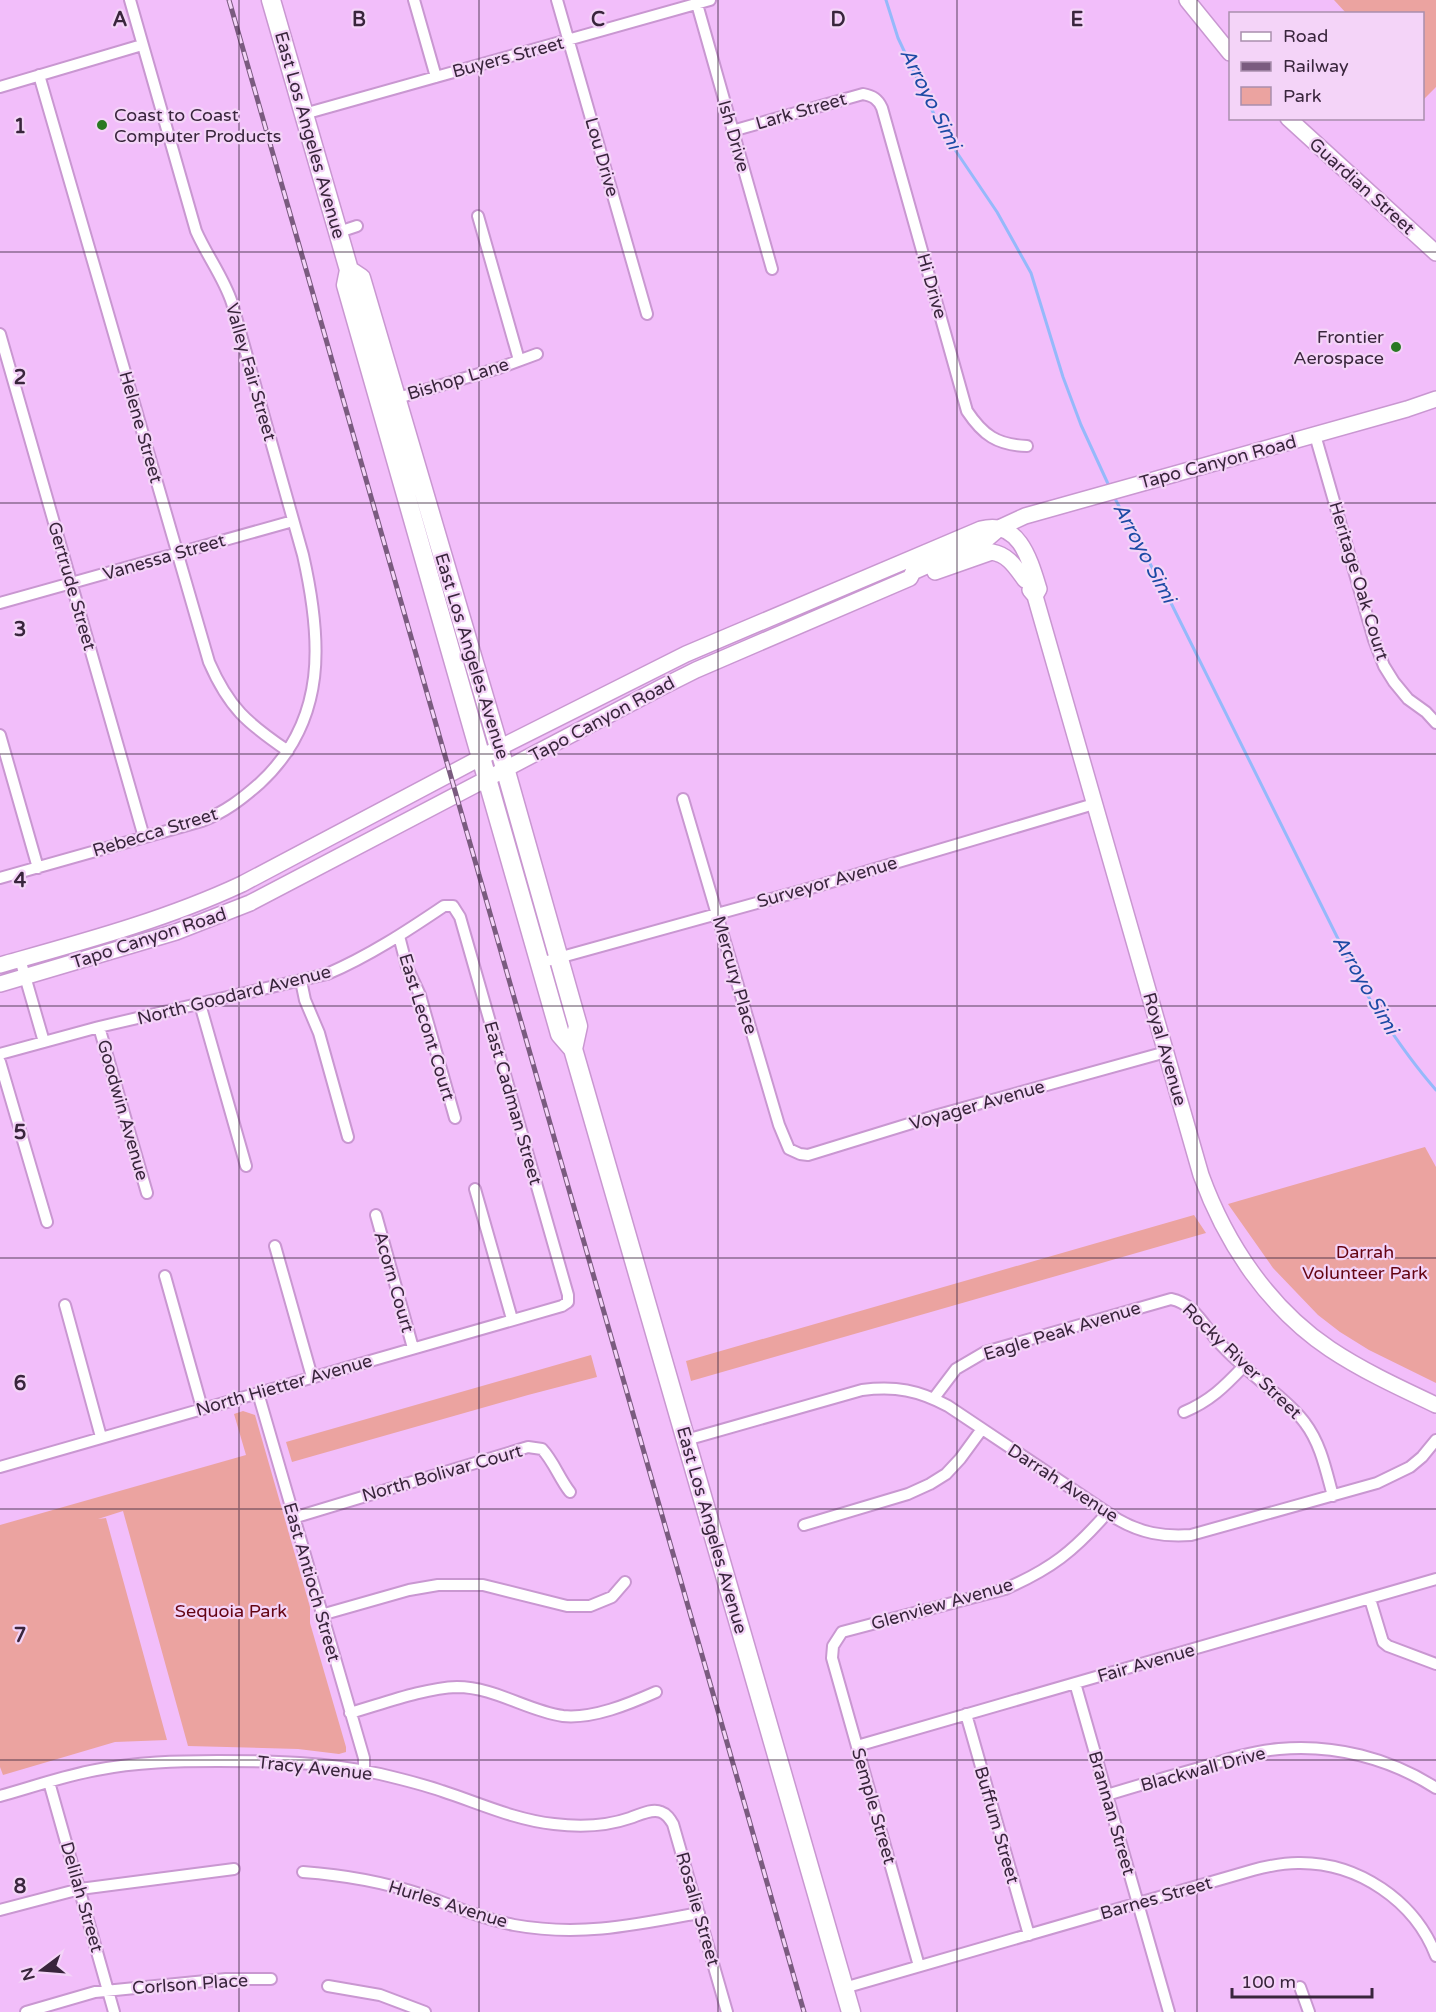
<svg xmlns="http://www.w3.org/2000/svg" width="1436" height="2012" viewBox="0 0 1436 2012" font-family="'Varela Round',sans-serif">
<rect width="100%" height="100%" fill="#f2befa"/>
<path fill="#eba3a0" d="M1334 0H1436V87L1423 100 1422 14 1346 13Z
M1425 1147 1436 1167V1383L1369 1350 1340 1332 1318 1315 1273 1268 1228 1204Z
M1194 1215 1206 1233 691 1381 686 1361Z
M591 1355 597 1377 528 1395 292 1462 286 1442Z
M243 1411 255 1415 310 1607V1623L346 1747V1752L339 1754 298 1749 188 1746 123 1511 98 1519 106 1518 167 1740 115 1742 3 1775 0 1767V1525L246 1455 234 1414Z"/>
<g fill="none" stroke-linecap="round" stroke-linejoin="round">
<path stroke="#95b9fa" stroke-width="3" d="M886 0 898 38 941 129 997 212 1031 273 1063 377 1081 425 1109 486
M1113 495 1168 597 1361 985C1384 1022 1407 1057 1436 1090"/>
<g stroke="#c997d1" stroke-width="14">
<path id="street" d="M414 0 436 77
M557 0 647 314
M697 4 772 269
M39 75 209 662C229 708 247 723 288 751
M0 87 142 45
M304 114 710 0
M732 131 863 94C873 96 878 99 882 108L967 411C983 435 997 445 1027 446
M478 216 519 360
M339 232 357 226
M0 334 144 837
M391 400 499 368 537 354
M1315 435 1374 640 1384 666 1394 682 1408 699 1426 712 1436 723
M0 603 293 521
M0 735 38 868
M683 799 779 1125 789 1149 800 1154 808 1155 938 1115 1166 1052
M0 878 202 821C225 812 242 799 260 783 328 720 322 639 303 555L232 303C224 278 207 256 196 231L130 0
M399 936 407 967 420 995 455 1118
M20 959 44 1042
M540 963 804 890 1094 804
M301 981 305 1000 319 1033 348 1137
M200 1004 246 1166
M99 1027 147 1193
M0 1054 99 1027 327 974C369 956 407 931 444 906H453L460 917 568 1295V1302L562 1306 0 1467
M0 1062 47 1222
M475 1189 512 1319
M376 1215 413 1348
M275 1246 312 1377
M165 1276 202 1408
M65 1305 101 1437
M258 1393 364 1758V1771
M934 1398 956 1369 985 1352 1171 1299C1192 1303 1202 1322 1215 1338 1230 1356 1250 1372 1269 1388 1282 1399 1295 1409 1305 1423 1321 1444 1326 1471 1333 1496
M1184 1412C1210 1401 1224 1387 1243 1367
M686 1440 862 1390C896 1386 918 1390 948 1406L1117 1519C1141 1533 1163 1537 1191 1535L1377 1483 1410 1467 1422 1457 1436 1440
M293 1518 528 1447 542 1449C554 1462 559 1478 570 1492
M804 1525 908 1494 930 1484 946 1474 960 1459 982 1429
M1370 1599 1383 1642 1388 1646 1436 1664
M321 1615 409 1590 438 1585H483L567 1606H590L612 1597 625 1582
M1075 1683 1169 2012
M350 1713C382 1704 424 1688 457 1687 495 1687 527 1711 563 1716 593 1719 629 1704 656 1692
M966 1714 1029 1935
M857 1746 1436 1579
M49 1782 114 2012
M1107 1795C1139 1785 1171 1776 1203 1767 1228 1759 1253 1751 1279 1749 1334 1744 1389 1758 1436 1788
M0 1796C32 1787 64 1776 96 1770 137 1762 177 1761 218 1761 272 1761 327 1762 380 1774 401 1779 422 1784 442 1791 479 1803 515 1820 554 1824 579 1827 607 1826 630 1818 639 1815 652 1808 661 1812 667 1814 670 1819 673 1824L727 2012
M303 1872C345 1875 384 1882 423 1895 453 1906 483 1919 514 1925 580 1937 635 1925 699 1913
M0 1910 80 1889 234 1869
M919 1966 832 1658 833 1646 842 1632 1005 1589C1051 1569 1074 1551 1107 1513
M328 1986 380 1995 425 2012
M1300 1987 1309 2012
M844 1988 1253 1870C1268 1866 1283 1863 1298 1863 1358 1862 1415 1901 1436 1956
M26 2012 95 1992 226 1979H271"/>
</g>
<g stroke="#c997d1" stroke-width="18">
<path id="secondary" d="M1187 0 1230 53
M1288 118 1436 253
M935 572 992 552C1009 555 1016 568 1025 580
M1030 590 1035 596 1201 1175C1226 1244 1269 1308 1330 1349 1363 1371 1400 1388 1436 1405
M0 965C82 942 165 920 242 884L499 748 686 654 981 529C1019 519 1030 560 1039 589L1035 596
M0 984 176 932 250 903 662 687 696 670 910 578 913 572 987 539 1001 527 1025 516 1407 409 1436 399"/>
</g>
<g stroke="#c997d1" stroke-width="21">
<path id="primary" d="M271 0 349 270 346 285 560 1034 573 1049 851 2012
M349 270 361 278 505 768 578 1026 573 1049"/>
</g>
<use href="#street" stroke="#fff" stroke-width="10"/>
<use href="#secondary" stroke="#fff" stroke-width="15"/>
<use href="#primary" stroke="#fff" stroke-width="18"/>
<g stroke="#7a5b7f" stroke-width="5">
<path id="rail" d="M229 0 804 2012"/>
</g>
<use href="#rail" stroke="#f4d4f8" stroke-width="3" stroke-dasharray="9" stroke-linecap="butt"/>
</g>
<path fill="none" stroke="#39253c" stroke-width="1.5" stroke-opacity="0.55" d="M239 0V2012M479 0V2012M718 0V2012M957 0V2012M1197 0V2012M0 252H1436M0 503H1436M0 754H1436M0 1006H1436M0 1258H1436M0 1509H1436M0 1760H1436"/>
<g fill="#297922" stroke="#f4d4f8" stroke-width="2">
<circle cx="102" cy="125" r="6"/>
<circle cx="1396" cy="347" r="6"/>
</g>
<g text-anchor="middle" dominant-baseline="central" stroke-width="4.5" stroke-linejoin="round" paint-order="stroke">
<g font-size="18" fill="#39253c" stroke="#f4d4f8">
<text transform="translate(508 57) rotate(-15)">Buyers Street</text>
<text transform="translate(801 111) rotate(-16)">Lark Street</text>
<text transform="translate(310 135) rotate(74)">East Los Angeles Avenue</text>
<text transform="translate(734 136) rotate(74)">Ish Drive</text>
<text transform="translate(602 157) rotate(74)">Lou Drive</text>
<text transform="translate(1362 186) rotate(42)">Guardian Street</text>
<text transform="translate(932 286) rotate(74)">Hi Drive</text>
<text transform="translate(251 372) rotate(74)">Valley Fair Street</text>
<text transform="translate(458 379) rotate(-17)">Bishop Lane</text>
<text transform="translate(141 427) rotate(74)">Helene Street</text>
<text transform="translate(1218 462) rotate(-15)">Tapo Canyon Road</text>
<text transform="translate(164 557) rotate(-16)">Vanessa Street</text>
<text transform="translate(1359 581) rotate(73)">Heritage Oak Court</text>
<text transform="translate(72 586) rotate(74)">Gertrude Street</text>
<text transform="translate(472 656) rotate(73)">East Los Angeles Avenue</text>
<text transform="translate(602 719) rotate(-28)">Tapo Canyon Road</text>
<text transform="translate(155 832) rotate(-17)">Rebecca Street</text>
<text transform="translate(827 882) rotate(-16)">Surveyor Avenue</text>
<text transform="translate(149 938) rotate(-18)">Tapo Canyon Road</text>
<text transform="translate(735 975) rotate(74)">Mercury Place</text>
<text transform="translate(234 995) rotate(-14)">North Goodard Avenue</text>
<text transform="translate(427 1027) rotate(73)">East Lecont Court</text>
<text transform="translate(1165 1049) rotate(74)">Royal Avenue</text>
<text transform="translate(513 1103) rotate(74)">East Cadman Street</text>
<text transform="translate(977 1105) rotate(-16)">Voyager Avenue</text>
<text transform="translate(123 1110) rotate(74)">Goodwin Avenue</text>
<text transform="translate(394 1282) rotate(74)">Acorn Court</text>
<text transform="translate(1062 1331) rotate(-17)">Eagle Peak Avenue</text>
<text transform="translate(1242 1361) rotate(44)">Rocky River Street</text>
<text transform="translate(284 1385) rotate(-16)">North Hietter Avenue</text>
<text transform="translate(442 1473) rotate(-16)">North Bolivar Court</text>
<text transform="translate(1063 1483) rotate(33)">Darrah Avenue</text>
<text transform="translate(712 1530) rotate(74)">East Los Angeles Avenue</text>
<text transform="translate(312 1582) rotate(74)">East Antioch Street</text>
<text transform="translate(942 1604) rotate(-16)">Glenview Avenue</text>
<text transform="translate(1146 1663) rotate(-16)">Fair Avenue</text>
<text transform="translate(315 1768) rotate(6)">Tracy Avenue</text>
<text transform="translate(1203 1769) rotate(-15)">Blackwall Drive</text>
<text transform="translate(874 1806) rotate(74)">Semple Street</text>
<text transform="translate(1112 1813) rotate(74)">Brannan Street</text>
<text transform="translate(997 1825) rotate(74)">Buffum Street</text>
<text transform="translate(82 1897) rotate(74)">Delilah Street</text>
<text transform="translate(1156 1898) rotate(-16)">Barnes Street</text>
<text transform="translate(448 1904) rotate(17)">Hurles Avenue</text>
<text transform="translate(698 1909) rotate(74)">Rosalie Street</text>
<text transform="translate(190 1984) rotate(-4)">Corlson Place</text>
</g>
<g font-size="18" fill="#39253c" stroke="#f4d4f8" text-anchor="start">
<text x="114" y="115">Coast to Coast<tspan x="114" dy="21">Computer Products</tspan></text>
<text x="1384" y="337" text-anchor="end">Frontier<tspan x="1384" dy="21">Aerospace</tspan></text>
</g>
<g font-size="18" fill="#640412" stroke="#f4d4f8">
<text x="1365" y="1252">Darrah<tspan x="1365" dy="21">Volunteer Park</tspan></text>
<text x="231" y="1611">Sequoia Park</text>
</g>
<g font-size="20" font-style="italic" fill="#1c4aa5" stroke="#f4d4f8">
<text transform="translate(930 99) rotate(63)">Arroyo Simi</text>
<text transform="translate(1144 553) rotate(62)">Arroyo Simi</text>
<text transform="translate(1365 985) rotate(60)">Arroyo Simi</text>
</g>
</g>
<g font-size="20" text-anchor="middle" font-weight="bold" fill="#39253c" stroke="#f4d4f8" stroke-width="4.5" stroke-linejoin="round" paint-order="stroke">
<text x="120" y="26">A</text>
<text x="359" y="26">B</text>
<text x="598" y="26">C</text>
<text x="838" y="26">D</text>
<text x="1077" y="26">E</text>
<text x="20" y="133">1</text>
<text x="20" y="384">2</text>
<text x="20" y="636">3</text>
<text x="20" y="887">4</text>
<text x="20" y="1139">5</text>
<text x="20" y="1390">6</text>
<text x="20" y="1642">7</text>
<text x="20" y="1893">8</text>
</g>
<rect x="1229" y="12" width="195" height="108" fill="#f4d4f8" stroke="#a98ead" stroke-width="1.5"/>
<rect x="1241" y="32" width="30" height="9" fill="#ffffff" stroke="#a98ead" stroke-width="1.5"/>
<text x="1283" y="42" font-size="18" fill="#39253c">Road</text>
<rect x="1241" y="62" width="30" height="9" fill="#7a5b7f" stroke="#a98ead" stroke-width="1.5"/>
<text x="1283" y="72" font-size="18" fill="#39253c">Railway</text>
<rect x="1241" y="87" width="30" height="18" fill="#eba3a0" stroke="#a98ead" stroke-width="1.5"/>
<text x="1283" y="102" font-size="18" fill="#39253c">Park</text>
<g transform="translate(42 1970) rotate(254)" stroke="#f4d4f8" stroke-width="4.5" paint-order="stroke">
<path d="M0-4.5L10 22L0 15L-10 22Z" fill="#39253c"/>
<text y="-9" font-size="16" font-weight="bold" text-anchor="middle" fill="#39253c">N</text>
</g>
<path d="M1232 1988v9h140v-9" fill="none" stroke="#39253c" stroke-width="3"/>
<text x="1241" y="1988" font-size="18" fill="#39253c" stroke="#f4d4f8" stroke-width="4.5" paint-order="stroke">100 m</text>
</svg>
